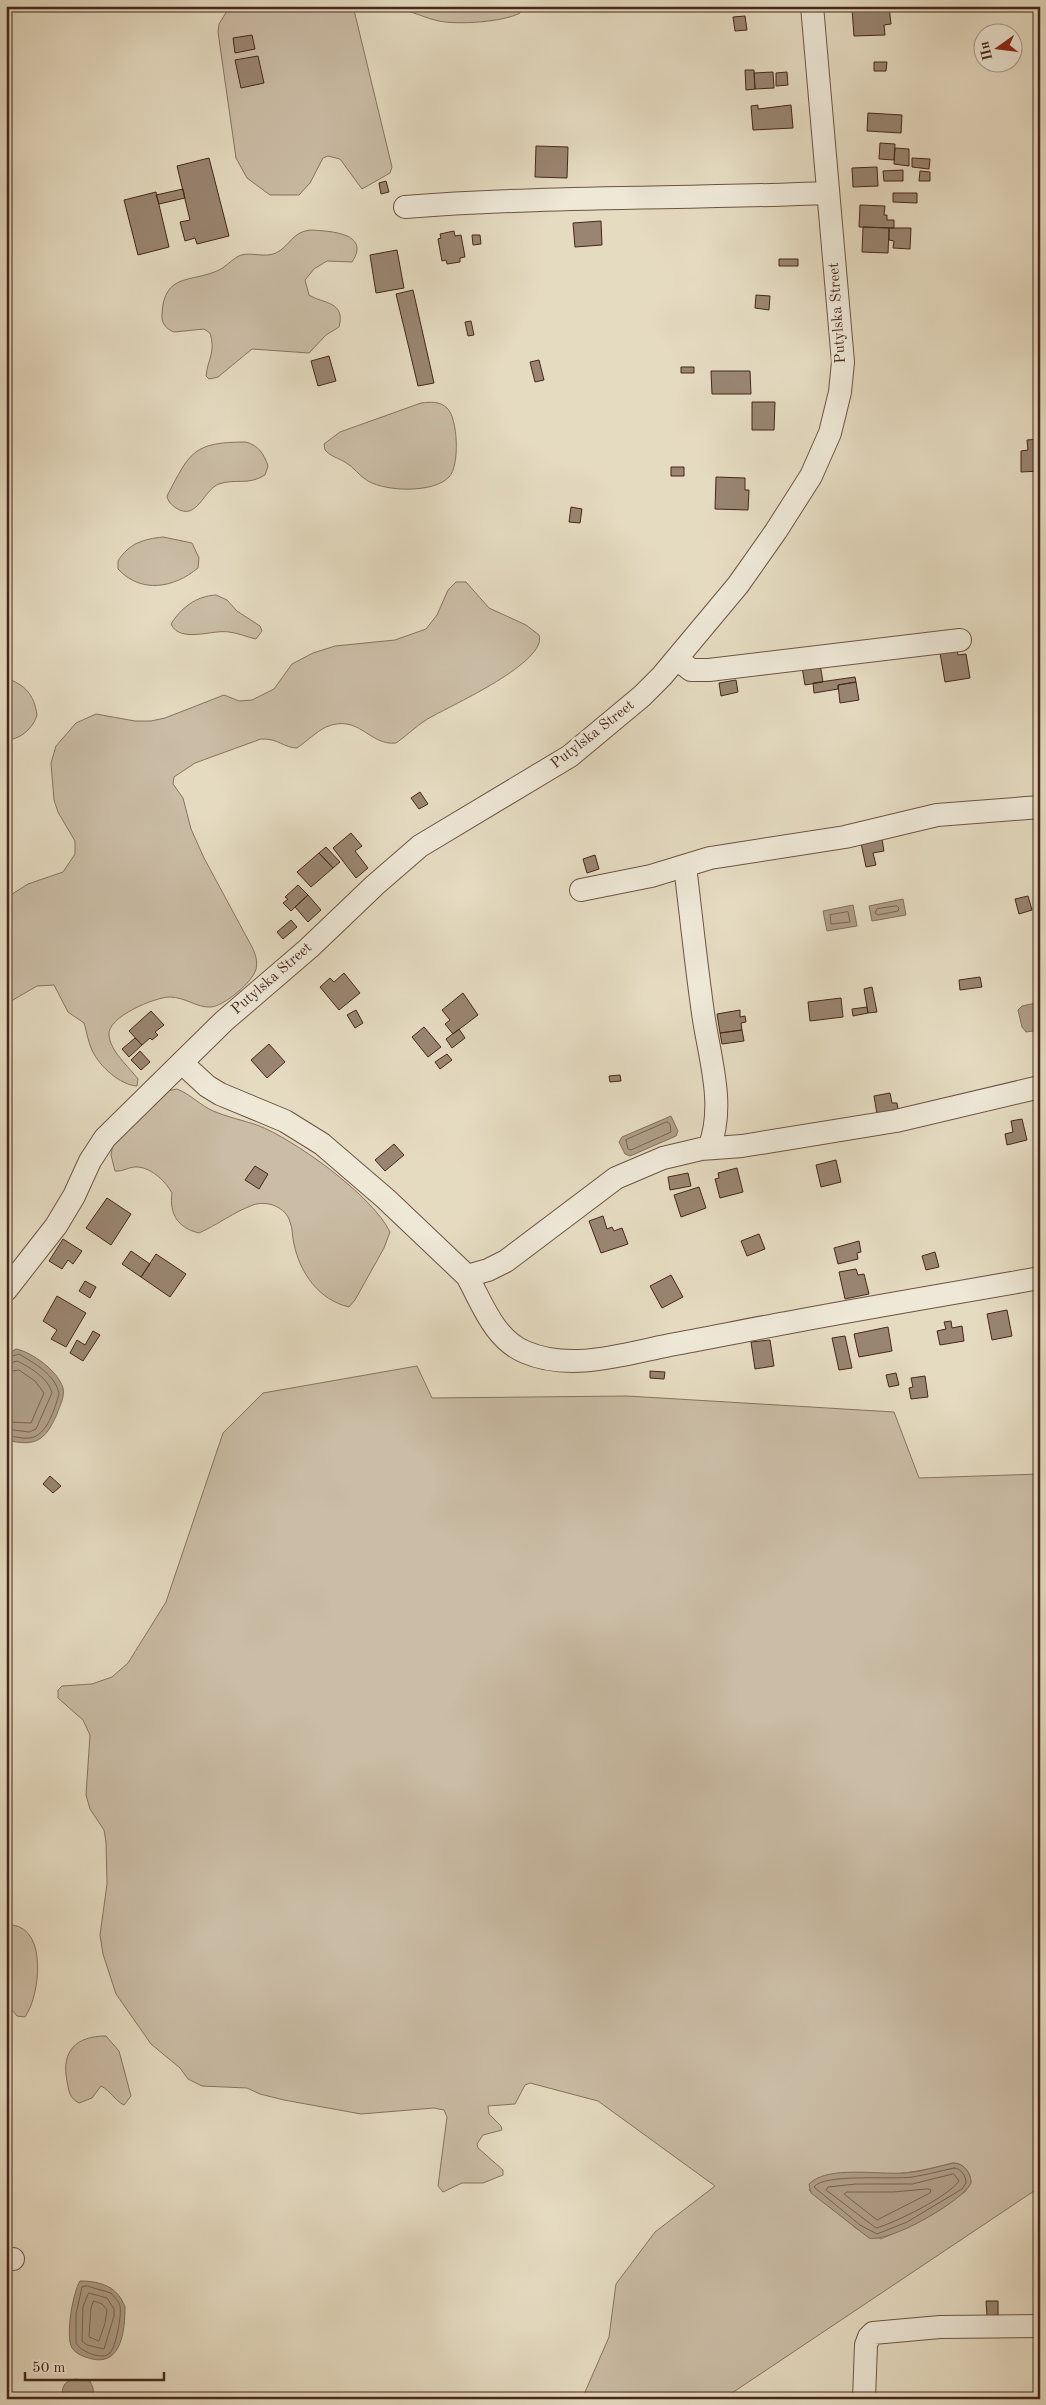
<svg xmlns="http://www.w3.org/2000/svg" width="1046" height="2405" viewBox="0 0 1046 2405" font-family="'Old Standard TT',serif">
<rect width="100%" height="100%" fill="#e5dbc1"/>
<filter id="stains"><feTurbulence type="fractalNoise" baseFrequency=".004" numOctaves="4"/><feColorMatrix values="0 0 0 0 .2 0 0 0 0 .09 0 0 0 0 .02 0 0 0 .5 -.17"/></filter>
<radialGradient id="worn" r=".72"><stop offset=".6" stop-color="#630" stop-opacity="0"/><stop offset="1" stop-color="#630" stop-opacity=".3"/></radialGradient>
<path fill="#cabca5" stroke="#887260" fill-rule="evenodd" d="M230 6H353L392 167 390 173 362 189 340 159 328 156 323 158 310 183 299 195H270L247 178 236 158 218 32 219 24Z
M368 6H522L520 13C503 22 458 25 439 21 427 19 415 12 402 10 391 9 382 12 371 10Z
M310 230C327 231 372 232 352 262L327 261 314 269 305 280 309 295C323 304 346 301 339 327L326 335 309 353 252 349 218 377 209 379 206 376C208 358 216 352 210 333L204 329 174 332C166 329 161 323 162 314 164 272 192 283 219 270 227 266 233 258 241 255 252 252 265 258 276 253 290 246 292 232 310 230Z
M421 403C430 402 440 401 447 408 458 418 460 466 449 477 434 493 387 492 368 481 359 476 354 467 345 462 338 458 330 456 325 450L324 444 340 432Z
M246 442C259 446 264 454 268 466L265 475C247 486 236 478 219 484 204 489 197 522 176 508 172 505 168 502 167 496 190 452 193 442 246 442Z
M163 537 192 543 199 558 198 568C174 588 141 594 118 569V561C129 543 144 539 163 537Z
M456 582H466L489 608 526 625 539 635C548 662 452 705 433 716 419 723 409 734 396 743 369 746 359 713 326 727 316 732 307 741 297 748 284 748 278 738 261 739L195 763 174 777 173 784 183 798 191 829 204 858 252 947C255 953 258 961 256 969 253 982 224 1006 211 1007 197 1008 185 997 170 997 155 997 107 1017 109 1035 110 1051 129 1067 138 1079L137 1086C120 1085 99 1066 92 1050 88 1042 87 1032 84 1023L68 1012 54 985 37 986 6 1004V898L28 884 63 872 75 854V841L58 812 54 800 51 763 56 746 76 723 96 714 135 721H151L165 718 224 695 239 701 252 700 274 689 292 664 313 653 335 646 395 640 426 629 437 615 448 590Z
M216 595 227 600 237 611 260 626 262 631 256 639C247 637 238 633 229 632 213 629 180 644 171 624 181 608 196 596 216 595Z
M6 678C25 685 34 694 37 715 34 726 24 736 13 739L6 736Z
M177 1089C190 1094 200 1105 213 1111 227 1117 242 1120 257 1125 294 1139 373 1196 390 1232L384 1248 355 1300 349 1307C319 1300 300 1273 294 1244 292 1237 293 1229 290 1222 286 1207 267 1200 253 1205 234 1212 217 1225 199 1233 178 1228 169 1214 172 1193 166 1182 152 1168 138 1167 130 1166 123 1172 115 1171L111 1155 113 1144 167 1091Z
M417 1366 432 1398 627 1396 894 1412 919 1478 1040 1474V2187L723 2399H582L609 2337 616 2284 655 2232 715 2186 598 2101 530 2083 525 2085 515 2104 488 2106 489 2114 501 2126 502 2130 483 2135 477 2144 478 2148 503 2170V2175L483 2183H462L443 2192 438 2186 447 2117 444 2110 434 2108 361 2114 284 2100 260 2094 247 2088 202 2086 188 2079 180 2068 151 2044 116 1994 103 1954 100 1935 107 1884 106 1842 104 1830 90 1809 86 1795 90 1735 83 1720 58 1698V1690L62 1686 92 1684 112 1677 128 1663 166 1602 223 1433 263 1393ZM953 2163C964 2163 971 2173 971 2183L965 2192 909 2226 881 2239 857 2229 809 2190 816 2179C842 2172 866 2174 892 2174 913 2173 933 2168 953 2163Z
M12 1925C48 1929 40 1996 25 2017L17 2016 6 2003V1927Z
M106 2036 119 2051 131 2096 124 2105C114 2100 111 2091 101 2086L92 2098 79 2103C69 2098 69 2091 67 2081 61 2051 76 2036 106 2036Z"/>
<path fill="#af9e88" stroke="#856e5c" d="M903 899 906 915 872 921 869 906Z
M853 905 857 926 827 931 823 911Z
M1036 1003 1040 1006V1030L1026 1032 1022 1027 1018 1010 1022 1006Z
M671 1116 678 1131 676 1136 630 1156 625 1154 619 1142 622 1137Z
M16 1349C32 1352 58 1371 63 1388 65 1397 60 1405 57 1414 45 1441 36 1447 6 1440V1355Z
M953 2163C964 2163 971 2173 971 2183 962 2202 889 2243 869 2238L811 2193 809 2184C828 2165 878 2175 904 2173 921 2172 936 2167 953 2163Z
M80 2281C101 2281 118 2287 125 2307 125 2329 122 2366 92 2359 85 2357 77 2355 72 2348 65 2336 73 2292 80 2281Z
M76 2379 90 2381 93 2388 94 2399H62C62 2387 63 2381 76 2379Z"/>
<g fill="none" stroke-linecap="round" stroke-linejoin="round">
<path stroke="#7a6251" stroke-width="1" d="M897 906 899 908 898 911 878 915 875 913 877 909Z
M848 912 850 922 831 924 830 915Z
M667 1122 670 1124 671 1132 631 1150 628 1149 626 1140Z
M6 1358 19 1354C34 1363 56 1375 59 1394 55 1408 47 1436 30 1438 22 1439 14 1436 6 1436
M6 1364 17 1361C30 1367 49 1379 52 1393L36 1429 29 1432 6 1429
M6 1372 19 1370 35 1381 44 1393 31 1423 6 1422
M954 2168C961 2168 966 2176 966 2183L962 2189 907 2222 877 2234 860 2225 814 2187C824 2173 892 2180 912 2177 926 2175 940 2171 954 2168Z
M954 2174 959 2181C949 2196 895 2223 876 2228L826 2190 828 2187 856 2184H912Z
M928 2189 931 2190 930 2193 877 2220 844 2194 847 2192H893Z
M87 2286 111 2293C114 2297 119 2301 120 2306 122 2314 116 2347 110 2353 102 2361 80 2351 76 2343V2314L82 2287Z
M89 2293 107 2298 114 2309V2316L104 2349 87 2345 82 2341 83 2307Z
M94 2301 102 2304 107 2310 105 2323 99 2341 89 2337 91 2308Z"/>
</g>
<path fill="#998571" stroke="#46271a" d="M889 6 891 24 884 25 885 35 854 36 852 9Z
M745 16 747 30 735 31 733 17Z
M252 35 255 49 235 53 233 38Z
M258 56 264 83 241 88 235 60Z
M874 62H887L886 71H874Z
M745 70H754L755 89 746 90Z
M773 72 774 88 755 89 754 73Z
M787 72 788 85 776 86V73Z
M758 105V109L791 105 793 128 753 130 751 106Z
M868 113 902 115 901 133 867 131Z
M880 143 895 144 894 160 879 159Z
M536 146 568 147 567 178 535 177Z
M895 148 909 149V166L894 164Z
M209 158 229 236 197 244 195 238 185 241 180 222 190 220 177 166Z
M912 158 930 159 929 169 912 167Z
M877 167 878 186 853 187 852 168Z
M903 170V181H884L883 171Z
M920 171 930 172V181H919Z
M386 181 389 192 381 194 379 183Z
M183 189 185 198 159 204 156 195Z
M156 192 169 247 138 255 124 200Z
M893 193H917V203L893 202Z
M860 205 885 206 884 215H887V220H894V228L859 227Z
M601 221 602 245 575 247 573 223Z
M863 227 889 228 888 253 862 252Z
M889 228H911L910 249 893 248 894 241 889 240Z
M454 231 455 236 461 235 465 257 460 258V262L447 264 446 260 442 261 438 239 441 238 440 234Z
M472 235H480L481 244 473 245Z
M397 250 404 288 376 293 370 255Z
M779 259H798V266H779Z
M413 290 434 383 418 386 396 294Z
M756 295 770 296 769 310 755 308Z
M471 321 474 335 468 336 465 322Z
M329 356 336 381 318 386 311 361Z
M539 360 544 380 535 382 530 362Z
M681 367H694V373H681Z
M711 371H750L751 394H712Z
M752 402H775L774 430H752Z
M1040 439V471L1021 472V451L1028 450 1027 440Z
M671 467H684V476H671Z
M716 477 745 478V490H749L748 510 715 509Z
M571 507 582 509 580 523 569 522Z
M957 650 958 655 966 654 970 678 945 682 940 653Z
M820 664 823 682 805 685 802 667Z
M855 677 856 682 838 685V689L814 693 813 683Z
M736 680 738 692 721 696 719 683Z
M856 682 859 700 840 703 838 685Z
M420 792 428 804 419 809 411 798Z
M351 833 362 846 355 851 368 868 356 878 333 848Z
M882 839 884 851 873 853 876 865 866 867 861 843Z
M326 847 340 862 333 868 319 853Z
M319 853 333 868 311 887 297 872Z
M595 855 599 869 587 873 583 859Z
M298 885 308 895 291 911 283 903 288 899 285 897Z
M308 895 321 910 308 922 295 907Z
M1028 896 1032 910 1019 914 1015 899Z
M291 920 297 927 283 939 277 932Z
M344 973 360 993 339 1010 320 987 330 978 334 982Z
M980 977 982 987 960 990 959 980Z
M872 987 877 1012 868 1013 864 989Z
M463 993 478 1015 453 1034 445 1024 450 1020 442 1010Z
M841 998 843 1017 810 1021 808 1002Z
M867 1007 868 1013 853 1016 852 1009Z
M356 1010 363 1023 355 1028 347 1015Z
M740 1010V1017L745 1016 746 1022 741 1023 742 1030 720 1033 717 1014Z
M151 1011 164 1025 155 1032 158 1035 152 1040 150 1038 142 1045 129 1031Z
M424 1027 441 1047 428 1057 412 1037Z
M459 1029 465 1038 452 1048 446 1039Z
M742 1030 744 1041 722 1044 720 1033Z
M135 1038 142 1045 129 1057 122 1049Z
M269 1044 285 1062 267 1078 251 1060Z
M140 1051 150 1062 141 1070 131 1060Z
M447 1054 452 1060 440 1069 435 1062Z
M620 1075 621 1081 610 1082 609 1076Z
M890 1093 892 1103H897L898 1109 877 1114 874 1096Z
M1022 1119 1027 1140 1007 1145 1005 1134 1013 1132 1011 1121Z
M394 1144 404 1155 385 1171 375 1160Z
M836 1160 841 1182 821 1187 816 1165Z
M255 1166 268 1174 259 1189 245 1180Z
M737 1168 743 1192 720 1198 715 1179 719 1178 718 1173Z
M688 1173 691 1186 670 1190 668 1177Z
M699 1187 706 1208 681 1217 674 1195Z
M107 1198 131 1214 111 1245 86 1228Z
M603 1216 607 1229 612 1227 614 1231 622 1228 628 1244 601 1253 589 1221Z
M759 1234 765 1249 747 1256 741 1241Z
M63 1239 82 1251 73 1264 68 1260 62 1269 49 1261Z
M859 1241 861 1252 857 1253 858 1259 838 1264 834 1248Z
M131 1251 150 1264 141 1277 122 1264Z
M935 1252 939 1267 926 1270 922 1256Z
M156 1254 186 1274 170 1297 141 1277Z
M856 1269 858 1275 864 1274 869 1294 845 1299 839 1272Z
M671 1275 683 1297 662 1308 650 1286Z
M85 1281 96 1287 90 1298 79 1291Z
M57 1296 86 1313 66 1347 51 1339 57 1330 43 1321Z
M1007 1310 1012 1336 992 1340 987 1314Z
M951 1321 952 1328 962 1326 964 1341 940 1345 937 1331 946 1329 944 1322Z
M888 1327 892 1351 859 1357 854 1334Z
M93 1331 100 1335 83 1361 70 1353 77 1340 85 1345Z
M845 1336 852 1368 839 1370 832 1338Z
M770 1340 774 1366 755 1369 751 1342Z
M650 1371 665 1372 664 1379 650 1378Z
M896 1373 899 1385 889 1387 886 1375Z
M925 1376 928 1397 911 1399 909 1388 913 1387 911 1378Z
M50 1476 61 1486 53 1493 43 1484Z
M986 2301H998V2315L987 2316Z"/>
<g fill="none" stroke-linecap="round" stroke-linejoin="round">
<g stroke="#6e5444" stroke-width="24">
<path id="minor" d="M405 207C546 196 687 199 828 193
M677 659 691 670H709L960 640
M685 866C691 915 696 964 703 1013 709 1057 726 1105 709 1148
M581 890 651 876 710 858 845 837 937 815 1040 807
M182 1063 207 1086 220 1094 285 1121 322 1144 386 1199 467 1276 488 1270 506 1261 616 1178 663 1158 701 1149 742 1146 896 1121 1040 1087
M467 1276C482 1303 494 1339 525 1352 571 1372 624 1354 670 1345 709 1338 747 1330 786 1323 870 1307 955 1293 1040 1278
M6 1290 56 1226 74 1196 90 1161 105 1138 224 1021 309 948 375 885 420 846 570 756 642 696 662 676 738 585 776 531 811 476 830 433 840 392 843 362 812 6
M6 2259H13
M864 2399 866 2345 869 2337 873 2333 940 2327 1040 2326"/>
</g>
<use href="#minor" stroke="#eee8d7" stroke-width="22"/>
</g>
<g text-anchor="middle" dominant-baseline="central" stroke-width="5" stroke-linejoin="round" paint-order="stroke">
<g font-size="15" fill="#46271a" stroke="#eee8d7">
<text transform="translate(838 313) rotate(-94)">Putylska Street</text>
<text transform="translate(593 735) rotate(-38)">Putylska Street</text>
<text transform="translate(272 979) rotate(-41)">Putylska Street</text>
</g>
</g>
<rect width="1046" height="2405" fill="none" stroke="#e5dbc1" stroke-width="25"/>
<rect x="8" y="8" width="1031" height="2390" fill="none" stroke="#46271a" stroke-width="2.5"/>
<rect x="12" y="12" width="1021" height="2380" fill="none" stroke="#46271a"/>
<g transform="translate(998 48) rotate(256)"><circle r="24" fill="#eee8d7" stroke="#ab9b8b"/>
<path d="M0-4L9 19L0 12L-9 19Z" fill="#8f2418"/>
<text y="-8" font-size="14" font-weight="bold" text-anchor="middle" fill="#46271a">Пн</text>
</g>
<path d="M25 2372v8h139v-8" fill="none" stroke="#46271a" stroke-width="2.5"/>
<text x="32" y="2372" font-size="15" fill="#46271a" stroke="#eee8d7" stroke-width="4" paint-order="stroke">50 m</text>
<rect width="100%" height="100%" filter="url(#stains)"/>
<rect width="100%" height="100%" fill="url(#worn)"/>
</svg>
